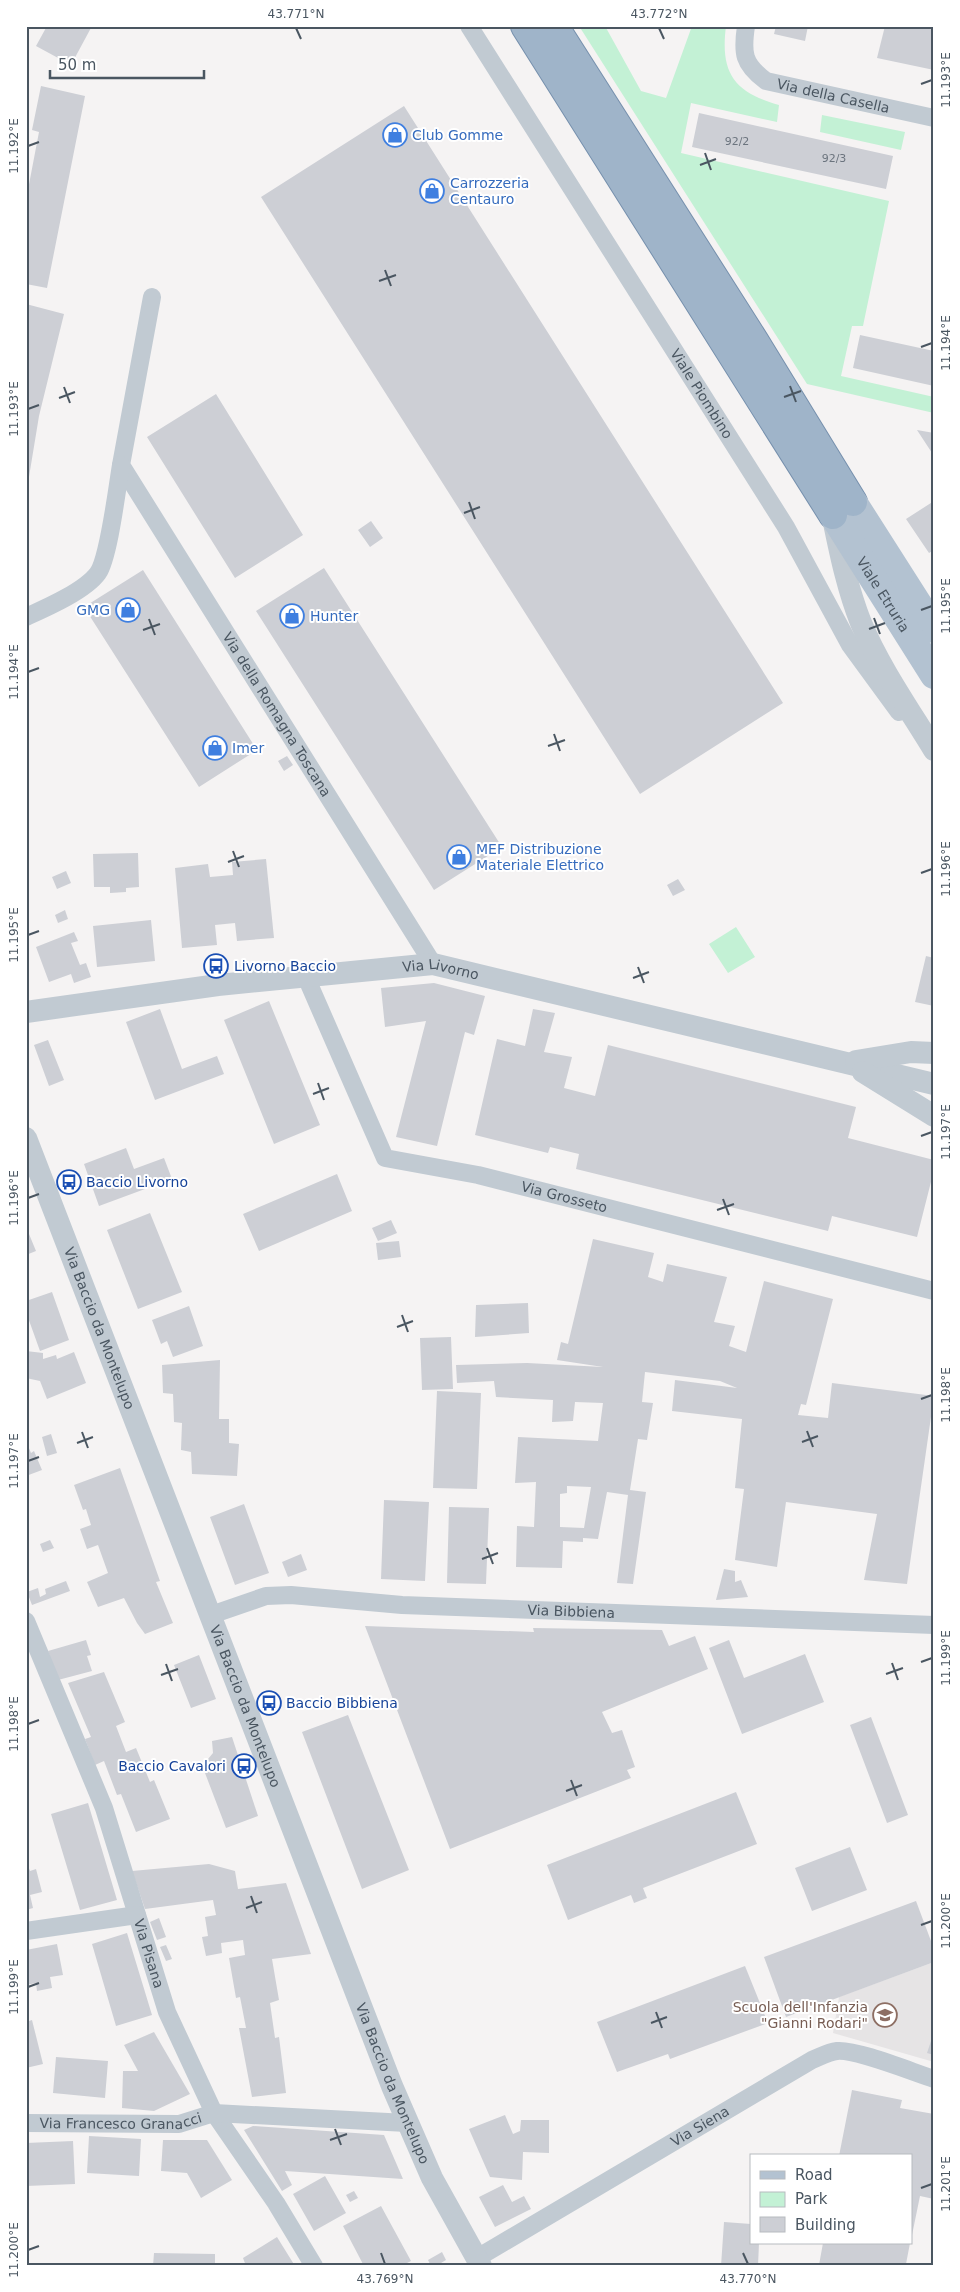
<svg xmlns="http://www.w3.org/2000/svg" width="960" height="2292" viewBox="0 0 960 2292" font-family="'DejaVu Sans',sans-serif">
<rect width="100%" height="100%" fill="#f5f3f3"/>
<path fill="#e6e4e5" d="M934 1962V2062L833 2033 839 1997Z"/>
<path fill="#c3f1d5" d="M579 26H605L641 91 666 98 692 26H726C720 73 734 92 779 105L777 122 691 103 681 153 889 201 863 326H852L841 376 934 397V413L807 384Z
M822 115 905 132 901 150 820 132Z
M736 927 755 957 728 973 709 944Z"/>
<path fill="#cdcfd5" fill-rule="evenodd" d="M47 26H92L71 65 36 46Z
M776 26H808L805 41 774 34Z
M885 26H918L934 30V70L877 58Z
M41 86 85 96 47 288 26 284V200L39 132 32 130Z
M404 106 783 703 640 794 261 197Z
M699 113 893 156 886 189 692 147Z
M26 304 64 314 39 416 27 489Z
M860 335 934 351V386L853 368Z
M216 394 303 535 235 578 147 437Z
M917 430 934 433V456Z
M934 501V550L929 553 906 519Z
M371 521 383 538 370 547 358 530Z
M324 568 502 847 434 890 256 611Z
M143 570 257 750 199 787 84 607Z
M287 756 293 765 284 771 278 761Z
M138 853 139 887 126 888V892L110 893V887H94L93 854Z
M266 859 274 938 237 941 235 923 215 925 217 945 182 948 175 868 208 864 210 877 233 875 232 862Z
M66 871 71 883 57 889 52 877Z
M678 879 685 890 673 896 667 885Z
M65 910 68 919 58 923 55 915Z
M151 920 155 961 97 967 93 926Z
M74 932 78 941 71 943 80 965 86 963 91 977 74 983 71 974 49 982 36 947Z
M926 956 934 958V1006L915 1002Z
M434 983 485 996 474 1035 465 1032 437 1146 396 1137 426 1021 385 1027 381 988Z
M269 1001 320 1125 274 1144 224 1020Z
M160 1009 182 1069 217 1056 224 1074 155 1100 126 1022Z
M533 1009 555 1013 544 1052 572 1057 564 1088 595 1096 608 1045 856 1107 848 1138 934 1160V1170L917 1237 832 1216 828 1231 576 1169 579 1154 550 1147 548 1153 475 1135 497 1039 525 1046Z
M48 1040 64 1080 49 1086 34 1045Z
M126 1148 134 1169 164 1158 172 1179 99 1206 84 1164Z
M337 1174 352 1211 259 1251 243 1214Z
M150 1213 182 1292 138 1309 107 1230Z
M391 1220 397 1233 378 1241 372 1228Z
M29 1234 36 1251 26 1255V1235Z
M593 1239 654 1253 648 1277 663 1282 667 1264 727 1277 714 1322 735 1326 729 1346 746 1352 764 1281 833 1299 806 1405 801 1404 798 1415 828 1418 832 1383 934 1396 907 1584 864 1580 877 1514 786 1502 777 1567 735 1560 744 1489 735 1488 742 1419 672 1411 675 1380 737 1388 720 1381 645 1372 642 1402 653 1403 647 1440 638 1439 630 1490 646 1492 633 1584 617 1583 628 1495 607 1492 598 1539 583 1538V1542L563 1541 562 1568 516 1567 517 1526 534 1527 536 1482 515 1483 518 1437 598 1441 603 1403 575 1402 573 1421 552 1422 553 1400 496 1397 494 1381 457 1383 456 1365 527 1363 603 1367 557 1360 561 1342 568 1344ZM567 1486 591 1487 584 1528 560 1527V1494L567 1493Z
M399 1241 401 1257 378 1260 376 1243Z
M52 1292 69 1340 40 1351 26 1312V1301Z
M528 1303 529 1333 475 1337 476 1305Z
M189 1306 203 1346 173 1357 167 1341 161 1344 152 1320Z
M451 1337 453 1389 422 1390 420 1338Z
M26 1351 43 1353V1359L56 1355 57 1359 74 1352 86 1383 47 1399 40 1381 26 1378Z
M220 1360 219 1419H229V1443L239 1444 237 1476 192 1474 191 1452 181 1450 182 1423 174 1422 173 1394 163 1393 162 1365Z
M437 1391 481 1393 477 1489 433 1488Z
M51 1434 57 1453 47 1456 42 1437Z
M26 1441 31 1453 34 1451 42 1470 26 1476Z
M120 1468 160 1581 156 1582 173 1623 145 1634 137 1623 124 1598 98 1607 87 1582 108 1573 98 1545 87 1549 80 1529 91 1525 86 1509 83 1510 74 1485Z
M384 1500 429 1502 425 1581 381 1579Z
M244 1504 269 1573 235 1585 210 1517Z
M449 1507 489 1508 486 1584 447 1583Z
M50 1540 54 1548 43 1552 40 1544Z
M301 1554 307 1570 288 1577 282 1562Z
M724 1569 735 1571V1582L741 1580 748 1597 716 1600Z
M66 1581 70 1591 32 1605 27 1592 38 1588 40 1597 46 1594 45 1589Z
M365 1626 534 1632 533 1628 662 1630 669 1646 695 1636 708 1669 602 1712 612 1733 622 1730 635 1767 627 1770 631 1778 450 1849Z
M86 1640 91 1655 87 1656 92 1671 58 1680 48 1651Z
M729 1640 744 1678 805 1654 824 1702 742 1734 709 1648Z
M199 1655 216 1699 191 1708 174 1665Z
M104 1672 125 1722 116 1726 126 1752 136 1748 150 1782 154 1780 170 1819 136 1832 121 1794 117 1795 104 1761 95 1765 85 1739 91 1737 68 1683Z
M348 1715 409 1870 362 1889 302 1732Z
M871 1717 908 1815 887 1823 850 1725Z
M232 1737 258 1816 226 1828 205 1773 212 1770 208 1759 213 1753 212 1741Z
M736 1792 757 1844 643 1888 647 1898 634 1903 631 1895 568 1920 547 1865Z
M88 1803 117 1900 80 1910 51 1814Z
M850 1847 867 1890 812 1911 795 1868Z
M26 1861 30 1871 36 1869 42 1892 30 1895 33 1908 26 1910Z
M209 1864 235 1871 238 1889 286 1883 311 1954 272 1959 279 2000 270 2003 275 2038 279 2037 286 2093 252 2097 239 2028H246L240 1997 236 1998 229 1958 245 1955 243 1940 221 1943 222 1953 206 1956 202 1937 208 1936 205 1917 216 1915 213 1900 145 1909 132 1871Z
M916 1901 934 1949V1962L786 2017 764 1957Z
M159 1918 166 1937 157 1940 150 1922Z
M127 1933 152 2015 116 2026 92 1944Z
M57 1944 63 1975 50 1977 52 1988 37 1991 36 1983 26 1985V1950Z
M166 1945 172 1959 166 1961 160 1947Z
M745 1966 768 2023 670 2059 668 2054 617 2072 597 2022Z
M32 2020 43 2064 26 2068V2022Z
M154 2032 190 2094 154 2111 122 2108 123 2071H138L124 2045Z
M934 2032V2055L927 2053Z
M56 2057 108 2061 105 2098 53 2093Z
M852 2090 902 2100 900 2108 934 2114V2199L920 2196 912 2235 911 2156H839Z
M505 2115 513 2134 520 2131 521 2120H549V2153L523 2152 522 2180 490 2177 469 2129Z
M253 2126 384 2135 403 2179 285 2171 292 2185 282 2191 244 2130Z
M89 2136 141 2139 139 2176 87 2173Z
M163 2140H207L232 2180 201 2198 187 2173 161 2171Z
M73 2141 75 2184 26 2186V2143Z
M325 2176 346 2213 314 2231 293 2194Z
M503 2185 512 2202 524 2196 531 2209 495 2227 479 2197Z
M354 2191 358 2198 350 2202 346 2195Z
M381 2206 411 2261 401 2266H364L343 2226Z
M724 2222 751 2224V2243H759L758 2266H721Z
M277 2237 295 2266H246L243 2258Z
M823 2243H910L906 2264 912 2266 819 2265Z
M442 2252 446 2260 436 2266H431L428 2260Z
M154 2253 215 2254V2266H153Z"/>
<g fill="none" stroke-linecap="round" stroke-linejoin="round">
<g stroke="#7690ad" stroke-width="30">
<path id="trunk" d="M525 26 833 515
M554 26 755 342 853 502"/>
</g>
<g stroke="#c1cad2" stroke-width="18">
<path id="s1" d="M469 26 786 527 850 645 899 712"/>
<path id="s2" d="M746 26C742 53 743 64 766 81L934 118"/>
<path id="s3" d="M152 297 121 465 433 964"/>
<path d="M26 617C46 608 85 591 98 573 109 557 117 488 121 465"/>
<path id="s4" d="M306 977 385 1158 478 1175 934 1291"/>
<path id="s5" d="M211 1615 266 1596 291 1595 402 1605 934 1625"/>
<path id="s6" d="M26 1621 104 1808 167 2012 214 2113 276 2203 314 2266"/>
<path d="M26 1931 137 1915"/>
<path id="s7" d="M26 2123 179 2124 214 2113 407 2123"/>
<path id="s8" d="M477 2258 812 2060C820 2057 828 2052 837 2051 856 2049 912 2072 934 2079"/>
</g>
<g stroke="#c1cad2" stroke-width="22">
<path d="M834 523C841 557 848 590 861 623 880 668 909 709 934 750"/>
<path id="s9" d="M26 1012 218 985 433 964 934 1084"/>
<path d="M856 1061 911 1052 934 1053"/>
<path d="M863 1072 934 1116"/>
<path id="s10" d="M26 1138 392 2086 432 2178 481 2266"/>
</g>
<g stroke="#b3c2d1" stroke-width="28">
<path d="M853 502 934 629"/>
<path id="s11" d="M833 515 934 675"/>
</g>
<use href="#trunk" stroke="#9fb4c9" stroke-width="28"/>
</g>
<path fill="none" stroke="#4a5661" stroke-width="2" d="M296 28 301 39M659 28 664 39M921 84 932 80M28 146 39 142M705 153 711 170M700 165 716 159M385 270 391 286M379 281 396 275M921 347 932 343M790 386 796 402M64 387 70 403M784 397 801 391M59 398 75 392M28 409 39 405M469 502 475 519M464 513 480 507M921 610 932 606M874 618 880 634M149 619 155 635M869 629 885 623M143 630 160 624M28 672 39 668M554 734 560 751M548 746 565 740M233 851 239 867M228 862 244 856M921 873 932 869M28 935 39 931M638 967 644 983M633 978 649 972M318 1083 324 1100M313 1094 329 1088M921 1136 932 1132M28 1198 39 1194M723 1199 729 1215M717 1210 734 1204M402 1315 408 1332M397 1327 413 1321M921 1399 932 1395M807 1431 813 1447M82 1432 88 1448M802 1442 818 1436M77 1443 93 1437M28 1461 39 1457M487 1548 493 1564M482 1559 498 1553M921 1662 932 1658M892 1663 898 1680M166 1664 172 1681M886 1674 903 1668M161 1675 178 1669M28 1724 39 1720M571 1780 577 1796M566 1791 582 1785M251 1896 257 1913M246 1908 262 1902M921 1925 932 1921M28 1987 39 1983M656 2012 662 2028M651 2023 667 2017M335 2129 341 2145M330 2140 347 2134M921 2188 932 2184M28 2250 39 2246M381 2253 385 2264M743 2253 748 2264"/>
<defs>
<g id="shop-ring" transform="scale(1.25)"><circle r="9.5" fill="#fff" stroke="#3f7fe0" stroke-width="1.5"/><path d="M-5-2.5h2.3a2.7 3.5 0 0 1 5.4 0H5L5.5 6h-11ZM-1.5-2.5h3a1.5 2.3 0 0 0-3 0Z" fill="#3f7fe0"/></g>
<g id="bus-ring" transform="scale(1.25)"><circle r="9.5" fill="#fff" stroke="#1a4fb4" stroke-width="1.5"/><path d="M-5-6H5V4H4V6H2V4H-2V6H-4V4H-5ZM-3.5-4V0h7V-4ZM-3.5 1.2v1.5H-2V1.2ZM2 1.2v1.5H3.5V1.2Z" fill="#1a4fb4"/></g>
<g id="school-ring" transform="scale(1.25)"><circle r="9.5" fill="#fff" stroke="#8d6e63" stroke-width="1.5"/><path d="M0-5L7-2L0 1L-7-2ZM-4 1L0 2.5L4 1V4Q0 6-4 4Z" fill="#8d6e63"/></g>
</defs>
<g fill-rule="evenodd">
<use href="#shop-ring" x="395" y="135"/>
<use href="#shop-ring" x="432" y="191"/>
<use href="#shop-ring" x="128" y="610"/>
<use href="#shop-ring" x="292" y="616"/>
<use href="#shop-ring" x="215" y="748"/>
<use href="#shop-ring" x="459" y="857"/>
<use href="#bus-ring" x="216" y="966"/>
<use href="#bus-ring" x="69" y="1182"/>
<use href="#bus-ring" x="269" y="1703"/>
<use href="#bus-ring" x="244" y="1766"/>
<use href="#school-ring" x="885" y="2015"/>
</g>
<g text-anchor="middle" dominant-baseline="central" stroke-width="4" stroke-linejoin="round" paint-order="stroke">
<g font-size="11" fill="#6b747e">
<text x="737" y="141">92/2</text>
<text x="834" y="158">92/3</text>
</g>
<g font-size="14" fill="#4a5661" stroke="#fff">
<text stroke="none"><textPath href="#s2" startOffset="132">Via della Casella</textPath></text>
<text stroke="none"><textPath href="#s1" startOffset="435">Viale Piombino</textPath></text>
<text stroke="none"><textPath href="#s11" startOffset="94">Viale Etruria</textPath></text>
<text stroke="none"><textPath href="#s3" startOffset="465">Via della Romagna Toscana</textPath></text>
<text stroke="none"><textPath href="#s9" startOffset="418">Via Livorno</textPath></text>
<text stroke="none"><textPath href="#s4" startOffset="381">Via Grosseto</textPath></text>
<text stroke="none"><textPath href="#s10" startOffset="204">Via Baccio da Montelupo</textPath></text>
<text stroke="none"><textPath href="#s5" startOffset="364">Via Bibbiena</textPath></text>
<text stroke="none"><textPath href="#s10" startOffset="609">Via Baccio da Montelupo</textPath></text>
<text stroke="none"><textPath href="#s6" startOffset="355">Via Pisana</textPath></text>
<text stroke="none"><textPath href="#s10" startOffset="1014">Via Baccio da Montelupo</textPath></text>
<text stroke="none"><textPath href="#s7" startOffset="95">Via Francesco Granacci</textPath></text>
<text stroke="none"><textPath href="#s8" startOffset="259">Via Siena</textPath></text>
</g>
<g font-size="14" fill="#366cbe" stroke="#fff" text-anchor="start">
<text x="412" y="135">Club Gomme</text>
<text x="450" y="183">Carrozzeria<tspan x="450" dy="16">Centauro</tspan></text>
<text x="110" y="610" text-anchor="end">GMG</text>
<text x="310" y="616">Hunter</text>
<text x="232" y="748">Imer</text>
<text x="476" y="849">MEF Distribuzione<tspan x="476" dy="16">Materiale Elettrico</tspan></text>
</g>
<g font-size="14" fill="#164399" stroke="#fff" text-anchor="start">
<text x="234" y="966">Livorno Baccio</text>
<text x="86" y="1182">Baccio Livorno</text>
<text x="286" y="1703">Baccio Bibbiena</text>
<text x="226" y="1766" text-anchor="end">Baccio Cavalori</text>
</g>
<g font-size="14" fill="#785e54" stroke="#fff" text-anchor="end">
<text x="868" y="2007">Scuola dell'Infanzia<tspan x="868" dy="16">"Gianni Rodari"</tspan></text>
</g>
</g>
<rect width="960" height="2292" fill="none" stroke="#ffffff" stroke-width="55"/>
<rect x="750" y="2154" width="162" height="90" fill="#ffffff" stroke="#b7bbc0"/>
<rect x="760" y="2171" width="25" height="8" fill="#b3c2d1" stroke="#b7bbc0"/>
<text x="795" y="2180" font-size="15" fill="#4a5661">Road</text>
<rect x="760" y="2192" width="25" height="15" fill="#c3f1d5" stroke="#b7bbc0"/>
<text x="795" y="2204" font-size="15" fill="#4a5661">Park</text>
<rect x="760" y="2217" width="25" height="15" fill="#cdcfd5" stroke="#b7bbc0"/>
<text x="795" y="2230" font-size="15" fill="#4a5661">Building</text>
<path d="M50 70v8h154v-8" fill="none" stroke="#4a5661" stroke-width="2.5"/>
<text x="58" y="70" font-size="15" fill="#4a5661" stroke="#ffffff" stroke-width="4" paint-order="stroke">50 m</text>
<rect x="28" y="28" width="904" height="2236" fill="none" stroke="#4a5661" stroke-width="2"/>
<g font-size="12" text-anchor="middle" fill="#4a5661">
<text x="296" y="18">43.771°N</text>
<text x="659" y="18">43.772°N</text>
<text transform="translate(946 80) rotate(-90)" y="4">11.193°E</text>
<text transform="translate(14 146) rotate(-90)" y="4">11.192°E</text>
<text transform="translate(946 343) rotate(-90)" y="4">11.194°E</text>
<text transform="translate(14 409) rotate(-90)" y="4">11.193°E</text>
<text transform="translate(946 606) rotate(-90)" y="4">11.195°E</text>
<text transform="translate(14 672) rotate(-90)" y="4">11.194°E</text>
<text transform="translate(946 869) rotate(-90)" y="4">11.196°E</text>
<text transform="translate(14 935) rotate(-90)" y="4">11.195°E</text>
<text transform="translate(946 1132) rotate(-90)" y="4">11.197°E</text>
<text transform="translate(14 1198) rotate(-90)" y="4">11.196°E</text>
<text transform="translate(946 1395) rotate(-90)" y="4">11.198°E</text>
<text transform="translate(14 1461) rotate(-90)" y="4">11.197°E</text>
<text transform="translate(946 1658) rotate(-90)" y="4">11.199°E</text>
<text transform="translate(14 1724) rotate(-90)" y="4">11.198°E</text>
<text transform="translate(946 1921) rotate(-90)" y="4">11.200°E</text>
<text transform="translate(14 1987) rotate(-90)" y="4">11.199°E</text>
<text transform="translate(946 2184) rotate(-90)" y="4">11.201°E</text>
<text transform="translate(14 2250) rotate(-90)" y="4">11.200°E</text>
<text x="385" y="2283">43.769°N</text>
<text x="748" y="2283">43.770°N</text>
</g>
</svg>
